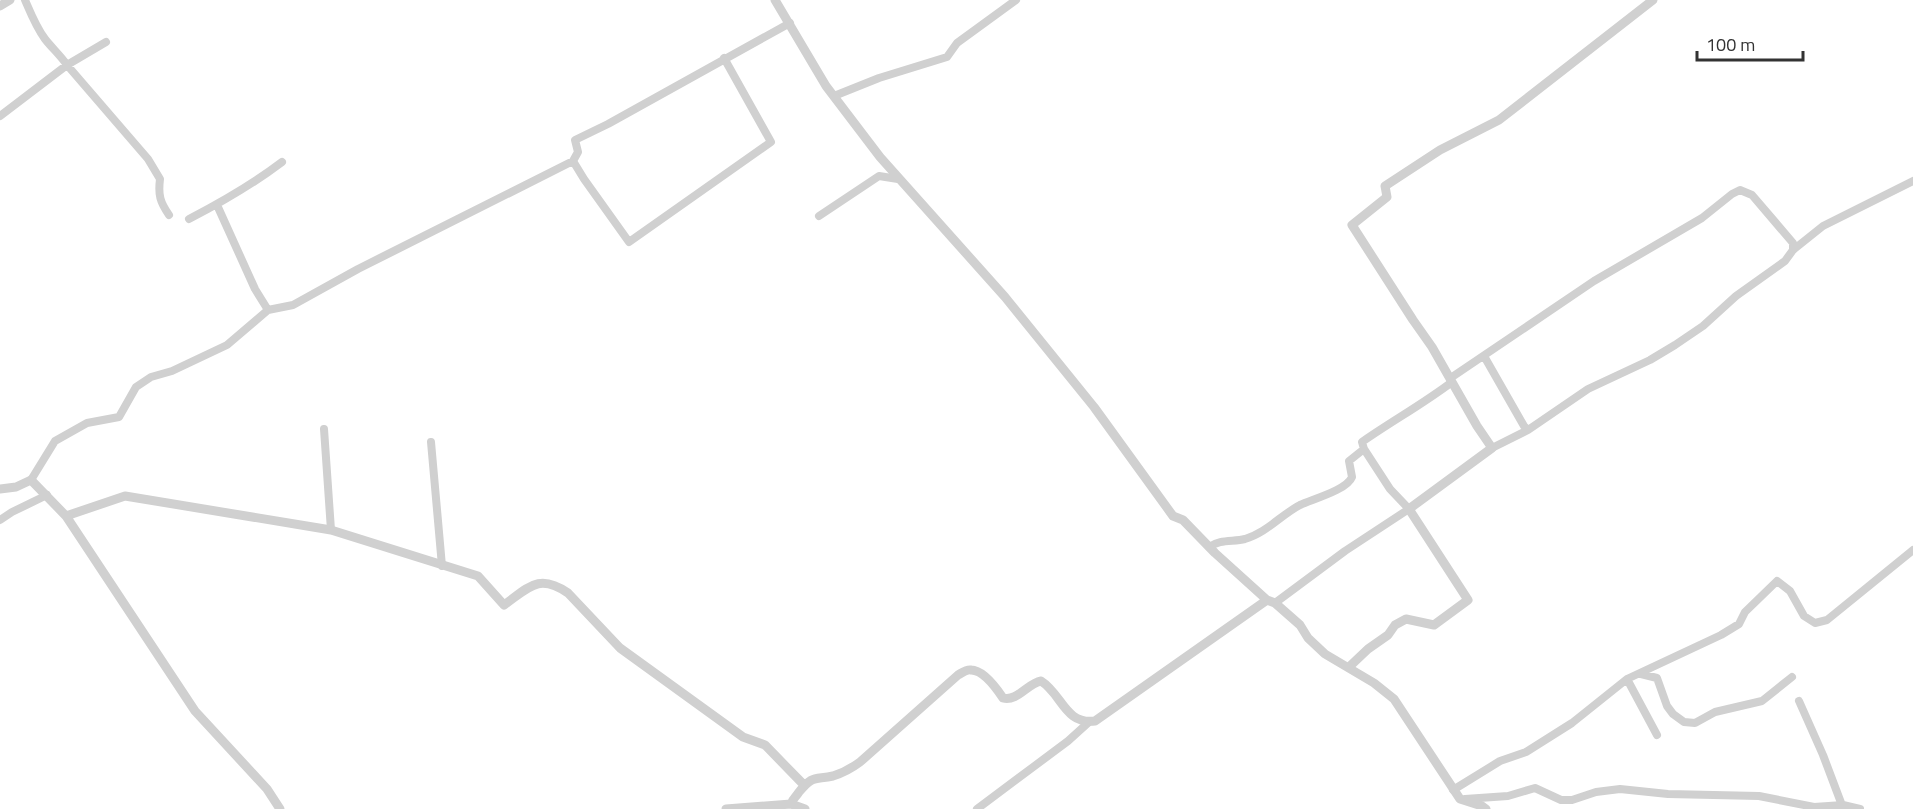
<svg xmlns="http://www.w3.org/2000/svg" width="1913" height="809" viewBox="0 0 1913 809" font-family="'Titillium Web',sans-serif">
<rect width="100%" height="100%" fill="#fff"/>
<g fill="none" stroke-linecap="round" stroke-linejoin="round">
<path stroke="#d0d0d0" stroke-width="8" d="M25 0C31 14 36 27 45 39 52 48 60 55 67 65L148 159 160 179C158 195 160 202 169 215
M834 96 879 78 947 57 957 43 1016 0
M0 116 67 65 106 42
M573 161 584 179 629 242 771 142 724 58
M217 205 255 289 268 310
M819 216 879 176 898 179
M189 219C222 202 253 184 282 162
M1484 356 1524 426 1528 430
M324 429 331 530
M431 442 442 566
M1492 448 1528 430 1588 389 1650 360 1675 345 1703 326 1736 296 1785 261 1793 250 1823 226 1913 181
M31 480 55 441 87 423 119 417 136 387 151 377 172 371 227 345 268 310 293 305 358 269 573 161 578 152 575 140 608 124 790 23
M0 520 12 512 47 495
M1209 547C1220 539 1233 542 1245 539 1266 533 1281 515 1300 505 1313 499 1347 490 1352 477L1349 461 1364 449 1362 442C1392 421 1423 404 1452 382V377L1594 281 1702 218 1732 194 1740 190 1752 195 1793 243V250
M1275 603 1345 551 1409 509 1390 489 1364 449
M1641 674 1657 678 1667 706 1673 714 1684 722 1695 723 1715 712 1762 701 1792 677
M1627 679 1657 735
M1799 701 1823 755 1843 808
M1453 790 1500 761 1526 752 1572 723 1627 679 1721 635 1739 624 1745 612 1777 581 1790 591 1804 616 1815 623 1827 620 1913 550
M1465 799 1508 796 1535 788 1561 800H1572L1596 792 1620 789 1668 794 1759 796 1814 807 1843 805 1860 809
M977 809 1068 741 1089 722"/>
<path stroke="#d0d0d0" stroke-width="9" d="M775 0 826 86 880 157 1005 297 1094 407 1173 516 1183 520 1215 553 1267 600 1275 603 1300 625 1308 638 1325 654 1374 683 1394 699 1460 799 1482 806 1486 809
M0 6 10 0
M0 489 16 487 31 480 66 516 195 711 267 789 280 809
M66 516 125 496 331 530 478 576 504 605C529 587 539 573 568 593L620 648 743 737 765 745 804 785
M1349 667 1368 649 1388 635 1395 625 1406 619 1434 625 1468 600 1409 509 1492 448 1477 426 1432 347 1413 320 1352 225 1387 197 1385 186 1440 150 1499 120 1653 0
M791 804C793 798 796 797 799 792 813 775 814 780 833 776 843 773 852 768 860 762L958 675C962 673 966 669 971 670 984 670 997 689 1003 698 1017 702 1028 683 1041 681 1062 694 1065 725 1095 721L1267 600
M726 809 791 804 805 809"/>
</g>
<path d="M1697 51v9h106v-9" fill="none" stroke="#333333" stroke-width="3"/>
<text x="1706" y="51" font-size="18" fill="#333333" stroke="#ffffff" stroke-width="4.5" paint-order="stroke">100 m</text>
</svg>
